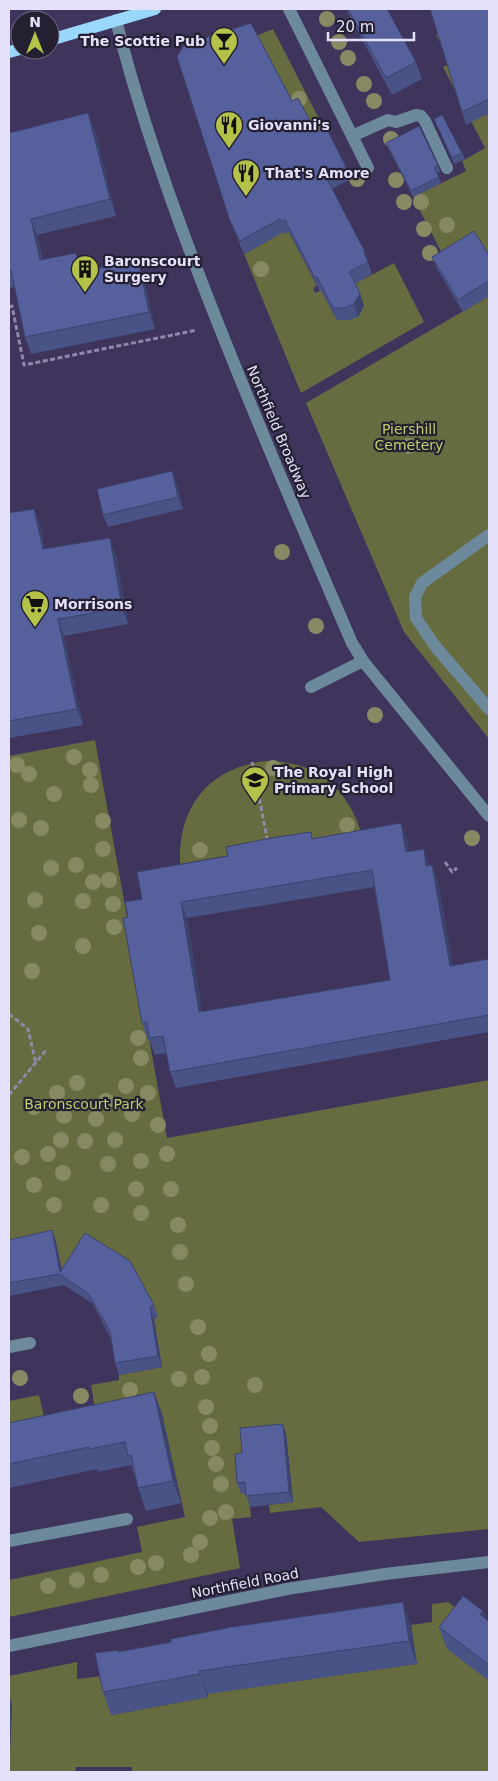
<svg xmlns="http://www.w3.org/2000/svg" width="498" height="1781" viewBox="0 0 498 1781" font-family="'DejaVu Sans',sans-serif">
<rect width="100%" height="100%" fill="#3e345c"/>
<path fill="#666c3f" d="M489 9 484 116 489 113V260L447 263 413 197 466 171 462 161 485 148 443 67 451 63 436 35Z
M273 29 330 140 320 144 233 78 256 36Z
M262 227 289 232 317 286 313 288 315 293 321 290 337 320 364 306 352 281 364 279 394 263 424 322 301 393 244 254 268 241Z
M489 296V739L404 632 306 403Z
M95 740 167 1138 489 1080V1529L359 1542 321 1507 270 1513 269 1505 293 1502 286 1435 241 1493H249L251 1517 232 1519 240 1568 9 1617V1580L142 1552 137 1527 185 1517 162 1414 98 1428 91 1385 119 1380V1375L162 1367 121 1337 158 1317 68 1278 20 1249 28 1292 25 1293 23 1284 9 1251V756Z
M266 761C315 761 346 786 361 832L180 864C178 807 208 768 266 761Z
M39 1395 49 1439 9 1447V1401Z
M448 1602 471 1619 489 1681V1772H132V1767H76L75 1772H9L12 1706 9 1705V1676L77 1662V1679L103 1676 111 1715 208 1697 201 1658 239 1689 416 1664 411 1625 432 1622V1604Z"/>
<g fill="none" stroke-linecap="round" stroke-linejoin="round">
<path stroke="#9088a9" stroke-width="3" stroke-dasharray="5 2.5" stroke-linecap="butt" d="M9 307 12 306 24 365 197 330
M252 762 268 843
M445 862 452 872 457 868
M9 1014 28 1029 36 1064
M9 1095 47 1049"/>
<path stroke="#6c8a9c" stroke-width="12" d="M289 9 368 168
M116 20C139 113 171 203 206 293 252 411 302 527 352 643L363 661 489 816
M352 136 388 120 396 122 416 115 421 116 425 121 447 168
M489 535 422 583 415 597 416 618 435 646 489 709
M311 687 363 661
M9 1347 30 1343
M9 1541 127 1519
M9 1646 287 1589 385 1574 489 1562"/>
<path stroke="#99d7fc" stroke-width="12" d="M50 40 155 9
M9 52 20 49"/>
</g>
<g fill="#878963">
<circle cx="327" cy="19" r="8"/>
<circle cx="339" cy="42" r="8"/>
<circle cx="348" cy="58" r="8"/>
<circle cx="364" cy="84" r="8"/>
<circle cx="299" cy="99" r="8"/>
<circle cx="374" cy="101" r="8"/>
<circle cx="391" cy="139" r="8"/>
<circle cx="357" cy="179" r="8"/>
<circle cx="396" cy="180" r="8"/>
<circle cx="404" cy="202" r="8"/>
<circle cx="421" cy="202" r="8"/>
<circle cx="447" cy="225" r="8"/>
<circle cx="424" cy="229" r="8"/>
<circle cx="430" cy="253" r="8"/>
<circle cx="261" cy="269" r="8"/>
<circle cx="409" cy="446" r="8"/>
<circle cx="282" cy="552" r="8"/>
<circle cx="316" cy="626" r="8"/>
<circle cx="375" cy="715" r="8"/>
<circle cx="74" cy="757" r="8"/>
<circle cx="17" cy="765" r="8"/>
<circle cx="273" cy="768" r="8"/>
<circle cx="90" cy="770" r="8"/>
<circle cx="29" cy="774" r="8"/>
<circle cx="251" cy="783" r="8"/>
<circle cx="91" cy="785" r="8"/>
<circle cx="54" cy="794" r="8"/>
<circle cx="19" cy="820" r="8"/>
<circle cx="103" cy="821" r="8"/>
<circle cx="347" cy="825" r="8"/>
<circle cx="41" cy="828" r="8"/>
<circle cx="472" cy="838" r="8"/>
<circle cx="103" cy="849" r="8"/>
<circle cx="200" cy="850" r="8"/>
<circle cx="76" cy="865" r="8"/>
<circle cx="51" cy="868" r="8"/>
<circle cx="109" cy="880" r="8"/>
<circle cx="93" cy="882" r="8"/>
<circle cx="35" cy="900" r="8"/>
<circle cx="83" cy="901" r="8"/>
<circle cx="113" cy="904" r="8"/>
<circle cx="114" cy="927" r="8"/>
<circle cx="39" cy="933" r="8"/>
<circle cx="83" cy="946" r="8"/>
<circle cx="32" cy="971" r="8"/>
<circle cx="138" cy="1038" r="8"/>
<circle cx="141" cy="1058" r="8"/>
<circle cx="77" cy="1083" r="8"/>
<circle cx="126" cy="1086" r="8"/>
<circle cx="57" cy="1093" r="8"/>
<circle cx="148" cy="1093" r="8"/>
<circle cx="106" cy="1101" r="8"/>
<circle cx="34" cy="1107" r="8"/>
<circle cx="132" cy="1114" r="8"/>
<circle cx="64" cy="1116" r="8"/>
<circle cx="96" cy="1119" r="8"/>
<circle cx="158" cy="1125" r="8"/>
<circle cx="61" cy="1140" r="8"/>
<circle cx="115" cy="1140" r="8"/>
<circle cx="85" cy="1141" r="8"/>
<circle cx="48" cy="1154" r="8"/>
<circle cx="167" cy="1154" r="8"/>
<circle cx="22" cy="1157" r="8"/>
<circle cx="141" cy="1161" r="8"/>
<circle cx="108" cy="1164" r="8"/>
<circle cx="63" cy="1173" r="8"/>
<circle cx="34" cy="1185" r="8"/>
<circle cx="136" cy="1189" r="8"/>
<circle cx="171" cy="1189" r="8"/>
<circle cx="54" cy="1205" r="8"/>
<circle cx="101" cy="1205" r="8"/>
<circle cx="141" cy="1213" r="8"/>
<circle cx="178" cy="1225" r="8"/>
<circle cx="180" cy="1252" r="8"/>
<circle cx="186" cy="1284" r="8"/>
<circle cx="198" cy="1327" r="8"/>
<circle cx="209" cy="1354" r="8"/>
<circle cx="202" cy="1377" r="8"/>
<circle cx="20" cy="1378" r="8"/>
<circle cx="179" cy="1379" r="8"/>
<circle cx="255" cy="1385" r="8"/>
<circle cx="130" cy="1390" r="8"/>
<circle cx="81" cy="1396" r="8"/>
<circle cx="206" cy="1407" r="8"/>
<circle cx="210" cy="1426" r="8"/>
<circle cx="212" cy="1448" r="8"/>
<circle cx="216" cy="1464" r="8"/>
<circle cx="221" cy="1484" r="8"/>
<circle cx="226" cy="1512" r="8"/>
<circle cx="210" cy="1518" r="8"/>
<circle cx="200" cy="1542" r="8"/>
<circle cx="191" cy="1555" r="8"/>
<circle cx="156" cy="1563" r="8"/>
<circle cx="138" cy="1567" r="8"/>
<circle cx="101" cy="1575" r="8"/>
<circle cx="77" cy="1580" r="8"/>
<circle cx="48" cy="1586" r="8"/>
</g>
<path fill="#495386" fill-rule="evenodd" d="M347 9H387L416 62 422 79 392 95 349 15Z
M489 9V113L466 125 462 112Z
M292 101 316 132 346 167 351 179 332 189 365 252 372 274 355 284 360 293 364 306 358 317 350 320H337L321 290 320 291 289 232 286 234 284 232 244 254 235 233 230 221Z
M434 119 462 153 465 159 454 164Z
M95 130 116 216 37 235 43 260 82 269 83 272 144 277 155 329 31 354 25 337 15 287 9 288V133Z
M386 143 438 165 440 172 437 174 441 183 413 197 389 150Z
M489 255V296L463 312 437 269 432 257Z
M177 483 183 509 108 527 103 515Z
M34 509 40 525 45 549 116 555 128 624 64 636 83 725 9 738V513Z
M401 823 407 840 409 852 430 866 438 882 453 966 489 959V1032L176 1088 170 1072 166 1053 155 1055 149 1039 148 1040 142 1023 128 917 142 899 228 856 311 832 313 839ZM374 887 390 980 202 1012 187 918Z
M52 1230 56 1242 62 1270 154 1305 158 1317 154 1319 162 1367 119 1375 115 1363 110 1337 93 1304 64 1285 9 1296V1240Z
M154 1392 162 1414 181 1503 146 1511 138 1488 135 1477 131 1465 98 1472 97 1469 9 1488V1423Z
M286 1434 293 1502 250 1507 246 1493 241 1494 237 1483 242 1453Z
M483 1611 486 1619 489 1622V1681L447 1649 439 1627Z
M411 1625 417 1664 208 1694V1697L111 1715 103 1692 119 1652Z"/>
<path fill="#3c436d" d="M88 113 95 130 116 216 110 199Z
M31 219 37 235 46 277 40 260Z
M76 253 82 269 86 289 80 272Z
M138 260 144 277 155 329 149 312Z
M360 293 364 306 358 317 354 304Z
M172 471 177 483 183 509 178 497Z
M34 509 40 525 49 566 43 549Z
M110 538 116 555 128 624 122 608Z
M58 619 64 636 83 725 77 709Z
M401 823 407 840 412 869 406 852Z
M424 849 430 866H426Z
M432 865 438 882 456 983 450 966Z
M181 902 187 918 205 1029 199 1012Z
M52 1230 56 1242 63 1276 60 1272Z
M150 1307 154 1319 162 1367 158 1356Z
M154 1392 162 1414 181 1503 173 1481Z
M283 1424 286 1434 293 1502 289 1492Z
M403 1602 411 1625 417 1664 409 1641Z
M483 1611 489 1629 480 1614Z
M199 1671 208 1694V1697L200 1674Z
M9 1695 12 1705 9 1772Z"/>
<path fill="#55609c" stroke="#3c436d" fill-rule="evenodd" d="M348 9H387L416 62 386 78Z
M430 9H489V99L462 112Z
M251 23 292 101 298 98 316 132 326 127 346 167 326 177 365 252 364 253 368 262 349 272 360 293 354 304 345 308H333L317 277 315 278 285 220 281 221 280 219 240 241 230 221 177 57 184 45Z
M88 113 110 199 31 219 40 260 76 253 80 272 138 260 149 312 25 337 11 270H9V133Z
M442 115 462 153 452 158 434 119Z
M419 126 438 165 434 167 439 177 411 191 386 143Z
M474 231 489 255V281L458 300 432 257Z
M172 471 178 497 103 515 97 489Z
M34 509 43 549 110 538 122 608 58 619 77 709 9 721V513Z
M401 823 406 852 424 849 426 866 432 865 450 966 489 959V1015L170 1072 163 1036 149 1038 147 1022 142 1023 123 918 128 917 125 902 142 899 137 872 228 856 226 847 271 838 311 832 312 839ZM372 870 390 980 199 1012 181 902Z
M52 1230 60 1272 85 1233 130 1261 154 1305 150 1307 158 1356 115 1363 110 1331 88 1293 59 1274 9 1283V1240Z
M154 1392 173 1481 138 1488 131 1455 128 1456 125 1442 90 1449 89 1447 9 1464V1423Z
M283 1424 289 1492 246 1496 245 1482 237 1483 235 1454 242 1453 240 1428Z
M463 1596 483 1611 480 1614 489 1622V1665L439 1627Z
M403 1602 409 1641 199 1671 200 1674 103 1692 95 1653 118 1650V1652L171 1642V1639L232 1627Z"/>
<defs>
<g id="bar-pin" transform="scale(1.4375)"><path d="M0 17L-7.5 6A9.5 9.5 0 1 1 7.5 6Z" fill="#b5c249" stroke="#242032"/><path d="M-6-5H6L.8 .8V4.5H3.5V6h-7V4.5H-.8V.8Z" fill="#111"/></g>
<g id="restaurant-pin" transform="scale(1.4375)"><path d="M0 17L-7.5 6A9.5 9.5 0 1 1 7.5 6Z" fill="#b5c249" stroke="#242032"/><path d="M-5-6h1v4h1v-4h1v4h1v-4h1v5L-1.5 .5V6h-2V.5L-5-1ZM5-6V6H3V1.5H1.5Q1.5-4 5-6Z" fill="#111"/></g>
<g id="building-pin" transform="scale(1.4375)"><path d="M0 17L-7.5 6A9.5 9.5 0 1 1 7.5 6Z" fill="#b5c249" stroke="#242032"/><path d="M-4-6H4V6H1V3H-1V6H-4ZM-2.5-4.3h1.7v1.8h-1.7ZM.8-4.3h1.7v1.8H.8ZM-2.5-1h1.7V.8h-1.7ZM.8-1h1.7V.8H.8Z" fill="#111"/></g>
<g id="supermarket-pin" transform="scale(1.4375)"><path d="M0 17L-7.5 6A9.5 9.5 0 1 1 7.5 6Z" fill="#b5c249" stroke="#242032"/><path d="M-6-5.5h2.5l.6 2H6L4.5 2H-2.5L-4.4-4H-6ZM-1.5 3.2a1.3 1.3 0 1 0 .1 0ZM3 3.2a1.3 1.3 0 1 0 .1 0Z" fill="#111"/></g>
<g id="school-pin" transform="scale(1.4375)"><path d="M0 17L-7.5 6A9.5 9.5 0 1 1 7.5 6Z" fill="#b5c249" stroke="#242032"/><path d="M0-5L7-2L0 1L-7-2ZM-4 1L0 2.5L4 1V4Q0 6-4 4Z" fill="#111"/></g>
</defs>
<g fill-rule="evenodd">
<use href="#bar-pin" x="224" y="41"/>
<use href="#restaurant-pin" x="229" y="125"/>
<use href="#restaurant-pin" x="246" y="173"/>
<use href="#building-pin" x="85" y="269"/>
<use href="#supermarket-pin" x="35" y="604"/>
<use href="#school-pin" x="255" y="780"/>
</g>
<g text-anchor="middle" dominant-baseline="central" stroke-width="4.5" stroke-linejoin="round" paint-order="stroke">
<g font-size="14" font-weight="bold" fill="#e6e1fb" stroke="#242032" text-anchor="start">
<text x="205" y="41" text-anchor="end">The Scottie Pub</text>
<text x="248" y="125">Giovanni's</text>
<text x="265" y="173">That's Amore</text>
<text x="104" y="261">Baronscourt<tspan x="104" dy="16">Surgery</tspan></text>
<text x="54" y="604">Morrisons</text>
<text x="274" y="772">The Royal High<tspan x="274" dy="16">Primary School</tspan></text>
</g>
<g font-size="14" fill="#c2ce69" stroke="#242032">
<text x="409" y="429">Piershill<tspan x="409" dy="16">Cemetery</tspan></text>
<text x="84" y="1104">Baronscourt Park</text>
</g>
<g font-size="14" fill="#e6e1fb" stroke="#242032">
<text transform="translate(279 432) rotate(67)">Northfield Broadway</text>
<text transform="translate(245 1583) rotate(-11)">Northfield Road</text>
</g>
</g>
<rect width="498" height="1781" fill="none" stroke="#e6e1fb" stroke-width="20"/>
<g transform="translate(35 35)"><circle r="24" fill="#242032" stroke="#726d82"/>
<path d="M0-4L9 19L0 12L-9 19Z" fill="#b5c249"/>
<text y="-8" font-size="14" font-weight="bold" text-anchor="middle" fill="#e6e1fb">N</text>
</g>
<path d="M328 32v8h86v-8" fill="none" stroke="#e6e1fb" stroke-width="2.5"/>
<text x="336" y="32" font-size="15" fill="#e6e1fb" stroke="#242032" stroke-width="4" paint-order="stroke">20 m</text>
</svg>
